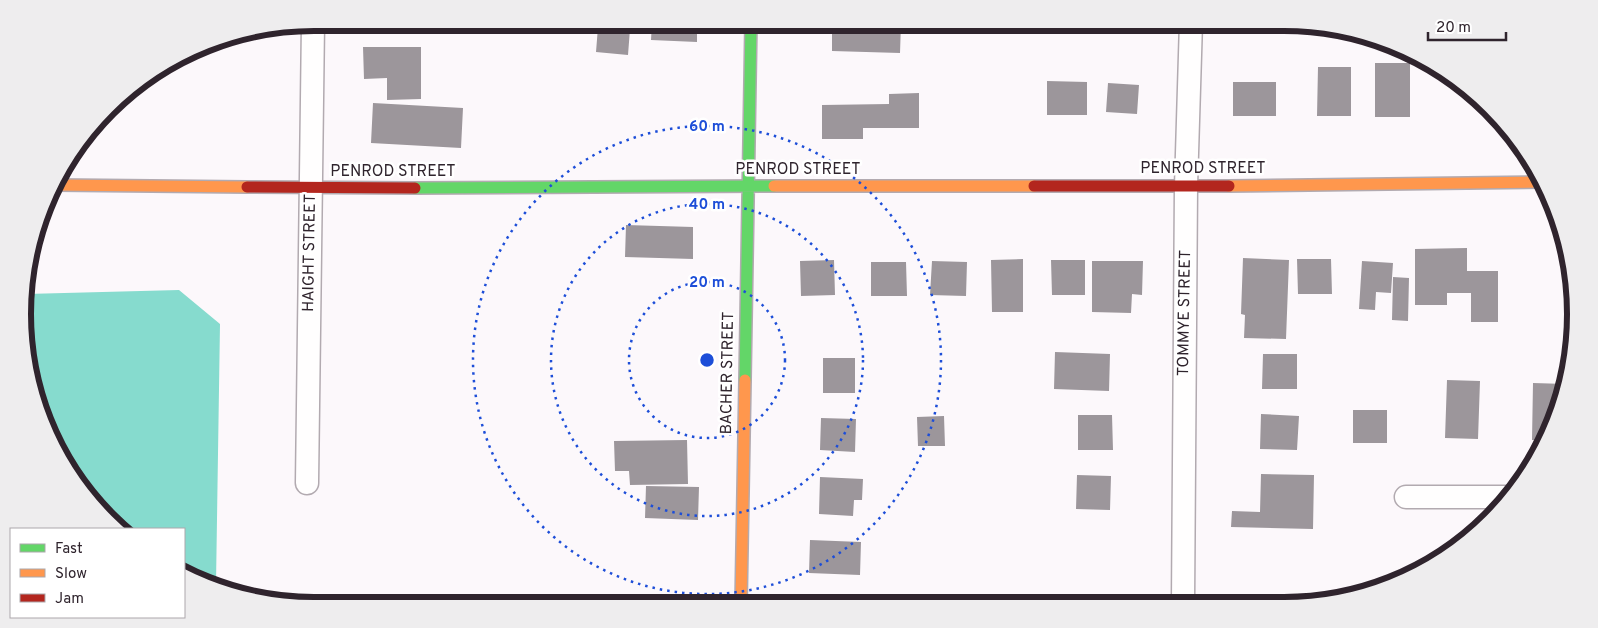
<svg xmlns="http://www.w3.org/2000/svg" width="1598" height="628" viewBox="0 0 1598 628" font-family="Overpass,sans-serif">
<rect width="100%" height="100%" fill="#fcf8fb"/>
<path fill="#86dbce" d="M179 290 220 324 216 584 184 569V529H122L71 476 28 371 26 294Z"/>
<path fill="#9c969b" d="M652 22H697V42L651 40Z
M832 22 901 23 900 53 832 51Z
M598 27 630 29 628 55 596 52Z
M363 47H421V99L387 100V78L364 79Z
M1375 63H1410V117H1375Z
M1318 67H1351V116H1317Z
M1047 81 1087 82V115H1047Z
M1233 82H1276V116H1233Z
M1108 83 1139 85 1137 114 1106 112Z
M919 93V128H863V139H822V105L889 104V94Z
M116 103V116H104Z
M373 103 463 108 461 148 371 143Z
M626 225 693 227V259L625 257Z
M1467 248V271H1498V322H1471V293H1447V305H1415V249Z
M1243 258 1289 260 1286 339 1244 338 1245 315 1241 314Z
M1023 259V312H992L991 260Z
M1297 259H1331L1332 294H1298Z
M834 260 835 295 801 296 800 261Z
M1051 260H1085V295H1052Z
M932 261 967 262 966 296 930 295Z
M1092 261H1143L1142 295 1132 294 1131 313 1092 312Z
M1362 261 1393 263 1391 293 1376 292 1375 310 1359 309Z
M871 262H906L907 296H871Z
M1393 277 1409 278 1408 321 1392 320Z
M1055 352 1110 354 1109 391 1054 389Z
M1263 354H1297V389H1262Z
M823 358H855V393H823Z
M1447 380 1480 381 1478 439 1445 438Z
M1533 383 1566 384 1565 390 1544 441 1532 440Z
M1353 410H1387V443H1353Z
M1261 414 1299 416 1297 450 1260 449Z
M1078 415H1112L1113 450H1078Z
M944 416 945 446H918L917 417Z
M821 418 856 419 855 452 820 450Z
M687 440 688 484 630 485 629 471H615L614 441Z
M1261 474 1314 475 1313 529 1231 527 1232 511 1260 512Z
M1077 475 1111 476 1110 510 1076 509Z
M820 477 863 479 862 500H854L853 516 819 514Z
M646 486 699 487 698 520 645 518Z
M810 540 861 542 860 575 809 573Z"/>
<g fill="none" stroke-linecap="round" stroke-linejoin="round">
<g stroke="#b2aab0" stroke-width="25">
<path id="street" d="M307 483 313 23
M1406 497H1506
M1183 603 1186 186 1191 22"/>
</g>
<g stroke="#b2aab0" stroke-width="14">
<path id="fast" d="M415 188 774 186
M745 380 751 22"/>
</g>
<g stroke="#b2aab0" stroke-width="14">
<path id="slow" d="M56 185 247 187
M774 186H1034
M1229 186 1541 182
M741 604 745 380"/>
</g>
<g stroke="#b2aab0" stroke-width="14">
<path id="jam" d="M1034 186H1229
M247 187 415 188"/>
</g>
<use href="#street" stroke="#fffefe" stroke-width="22"/>
<use href="#fast" stroke="#63d668" stroke-width="11"/>
<use href="#slow" stroke="#ff974d" stroke-width="11"/>
<use href="#jam" stroke="#b3261e" stroke-width="11"/>
</g>
<g fill="none" stroke="#1d4ed8" stroke-width="2.5" stroke-dasharray="2.5 5">
<circle cx="707" cy="360" r="78"/>
<circle cx="707" cy="360" r="156"/>
<circle cx="707" cy="360" r="234"/>
</g>
<g text-anchor="middle" dominant-baseline="central" stroke-width="5" stroke-linejoin="round" paint-order="stroke">
<g font-size="16" fill="#2f242d" stroke="#fff">
<text x="1203" y="169">PENROD STREET</text>
<text x="798" y="170">PENROD STREET</text>
<text x="393" y="172">PENROD STREET</text>
<text transform="translate(310 253) rotate(-89)">HAIGHT STREET</text>
<text transform="translate(1185 313) rotate(-89)">TOMMYE STREET</text>
<text transform="translate(728 373) rotate(-89)">BACHER STREET</text>
</g>
</g>
<path d="M0 0H1598V628H0ZM314 31H1284A283 283 0 0 1 1567 314V314A283 283 0 0 1 1284 597H314A283 283 0 0 1 31 314V314A283 283 0 0 1 314 31Z" fill="#eeedee" fill-rule="evenodd"/>
<path fill="none" stroke="#2f242d" stroke-width="6" d="M314 31H1284A283 283 0 0 1 1567 314V314A283 283 0 0 1 1284 597H314A283 283 0 0 1 31 314V314A283 283 0 0 1 314 31Z"/>
<circle cx="707" cy="360" r="8" fill="#1d4ed8" stroke="#fff" stroke-width="2.5"/>
<g font-size="15" text-anchor="middle" font-weight="bold" fill="#1d4ed8" stroke="#fff" stroke-width="5" stroke-linejoin="round" paint-order="stroke">
<text x="707" y="131">60 m</text>
<text x="707" y="209">40 m</text>
<text x="707" y="287">20 m</text>
</g>
<rect x="10" y="528" width="175" height="90" fill="#ffffff" stroke="#aca7ab"/>
<rect x="20" y="544" width="25" height="8" fill="#63d668" stroke="#aca7ab"/>
<text x="55" y="553" font-size="15" fill="#2f242d">Fast</text>
<rect x="20" y="569" width="25" height="8" fill="#ff974d" stroke="#aca7ab"/>
<text x="55" y="578" font-size="15" fill="#2f242d">Slow</text>
<rect x="20" y="594" width="25" height="8" fill="#b3261e" stroke="#aca7ab"/>
<text x="55" y="603" font-size="15" fill="#2f242d">Jam</text>
<path d="M1428 32v8h78v-8" fill="none" stroke="#2f242d" stroke-width="2.5"/>
<text x="1436" y="32" font-size="15" fill="#2f242d" stroke="#ffffff" stroke-width="4" paint-order="stroke">20 m</text>
</svg>
